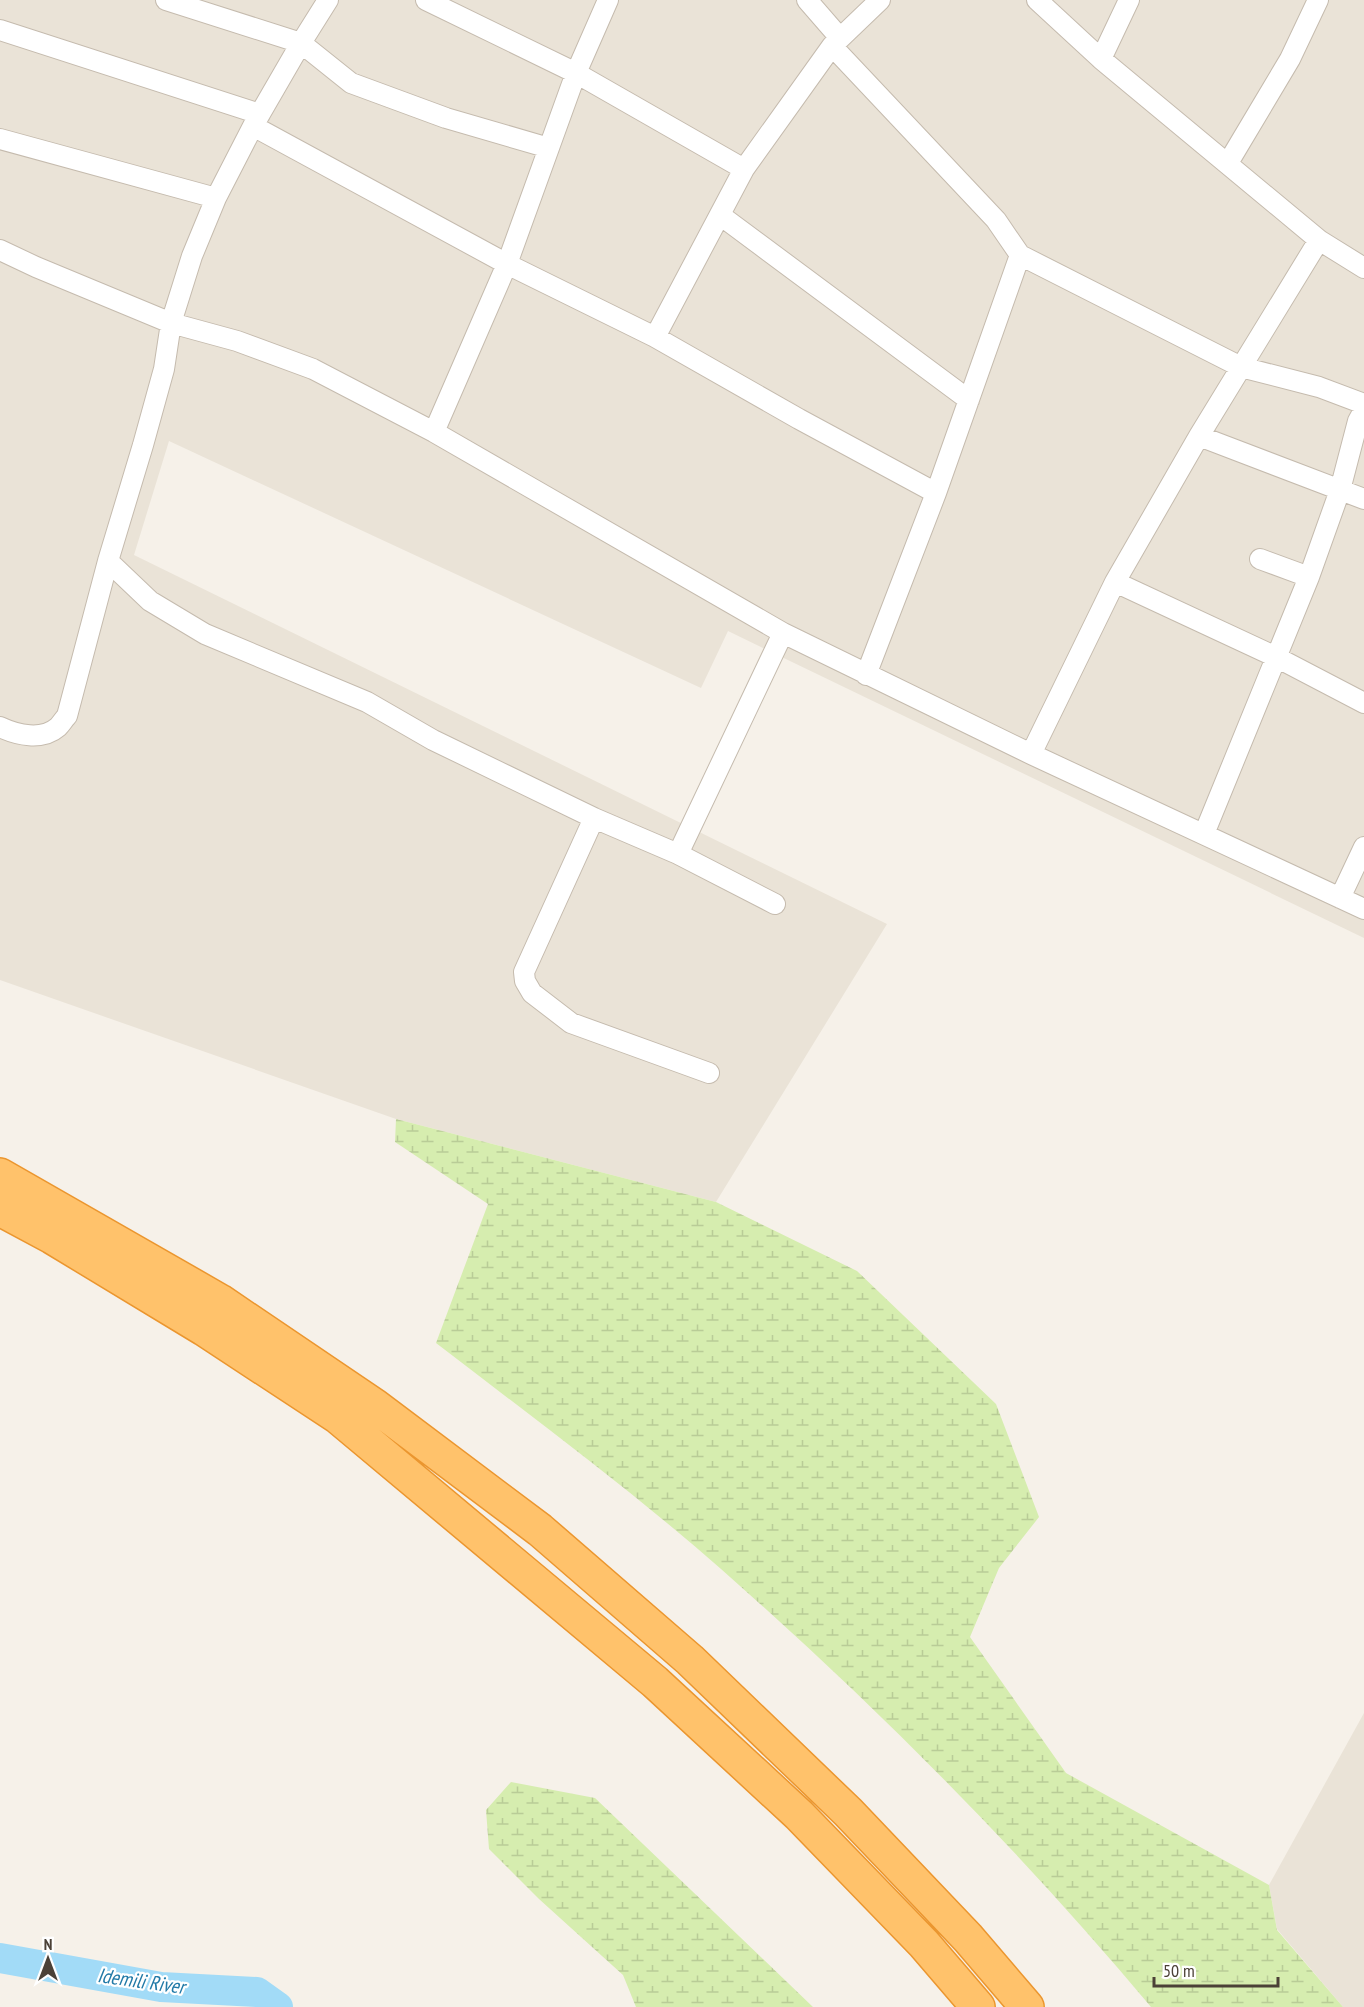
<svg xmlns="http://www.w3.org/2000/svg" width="1364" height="2007" viewBox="0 0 1364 2007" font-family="'PT Sans Narrow',sans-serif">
<defs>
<pattern id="wetland-marsh" width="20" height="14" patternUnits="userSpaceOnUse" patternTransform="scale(1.5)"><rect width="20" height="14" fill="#d6edaf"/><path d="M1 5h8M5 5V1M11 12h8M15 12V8" fill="none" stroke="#b9cc97"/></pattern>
</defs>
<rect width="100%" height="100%" fill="#f6f1e9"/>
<path fill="#eae3d7" d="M0 0H1364V938L728 631 701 688 169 441 134 555 887 924 716 1202 396 1119 0 980Z
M1364 1713V2007H1343L1277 1929 1269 1885Z"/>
<path fill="url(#wetland-marsh)" d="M396 1119 716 1202 857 1271 996 1404 1039 1517 999 1568 970 1637 1066 1773 1269 1885 1277 1930 1343 2007H1151C1020 1850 874 1704 721 1569 630 1489 532 1417 436 1343L488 1204 395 1142Z
M511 1782 595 1798 813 2007H636L623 1975 539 1899 489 1849 486 1810Z"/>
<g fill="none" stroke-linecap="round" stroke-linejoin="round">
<path stroke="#a2dbf7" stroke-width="30" d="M0 1958 161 1987 257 1992 278 2007"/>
<g stroke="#c5bbae" stroke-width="22">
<path id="street" d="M166 0 301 43 351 83 446 118 549 148
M328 0 301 43 253 126 216 198 192 256 171 323 164 369 143 445 108 561 150 601 205 634 367 702 433 740 594 818 678 854 783 633 1031 754 1364 909
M426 0 576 73 744 169
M807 0 840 38
M1037 0 1101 59 1319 240 1364 268
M0 30 260 114
M832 46 996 220 1020 255 1241 367 1319 387 1364 404
M1101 59 1129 0
M253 126 507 264 655 337 799 419 936 493
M0 139 216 198
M1228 163 1290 59 1318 0
M720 215 969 400
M0 250 36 267 171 323 237 341 313 369 434 432 783 633
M655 337 744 169 832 46 880 0
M434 432 507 264 576 73 608 0
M1199 436 1364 499
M1260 559 1309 577
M1115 582 1199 436 1319 240
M866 675 936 493 1020 255
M0 727C17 735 42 741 58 727 61 724 64 719 67 716L108 561
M1031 754 1115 582 1276 657 1364 703
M594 818 524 972 525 981 532 993 571 1023 709 1073
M1204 834 1309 577 1340 490 1358 421 1364 410
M678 854 775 904
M1340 898 1364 847"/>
</g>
<g stroke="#eb962f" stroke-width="36">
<path id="highway" d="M0 1175 220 1301 375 1406 540 1530 690 1660 848 1812 968 1938 1027 2007
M0 1209 52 1237 204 1329 338 1417 655 1682 799 1815 924 1944 978 2007"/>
</g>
<use href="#street" stroke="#fff" stroke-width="20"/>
<use href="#highway" stroke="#ffc26b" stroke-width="33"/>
</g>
<g text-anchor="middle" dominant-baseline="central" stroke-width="4.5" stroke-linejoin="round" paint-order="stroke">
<g font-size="20" font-style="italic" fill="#227aa7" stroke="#fff">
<text transform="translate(141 1981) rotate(8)">Idemili River</text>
</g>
</g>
<g transform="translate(48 1959)" stroke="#ffffff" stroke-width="4.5" paint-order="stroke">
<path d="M0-4.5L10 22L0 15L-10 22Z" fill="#4b4137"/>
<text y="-9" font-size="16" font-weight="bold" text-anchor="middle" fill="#4b4137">N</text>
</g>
<path d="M1154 1977v9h124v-9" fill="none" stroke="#4b4137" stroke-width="3"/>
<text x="1163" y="1977" font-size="18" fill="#4b4137" stroke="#ffffff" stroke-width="4.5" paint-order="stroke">50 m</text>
</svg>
